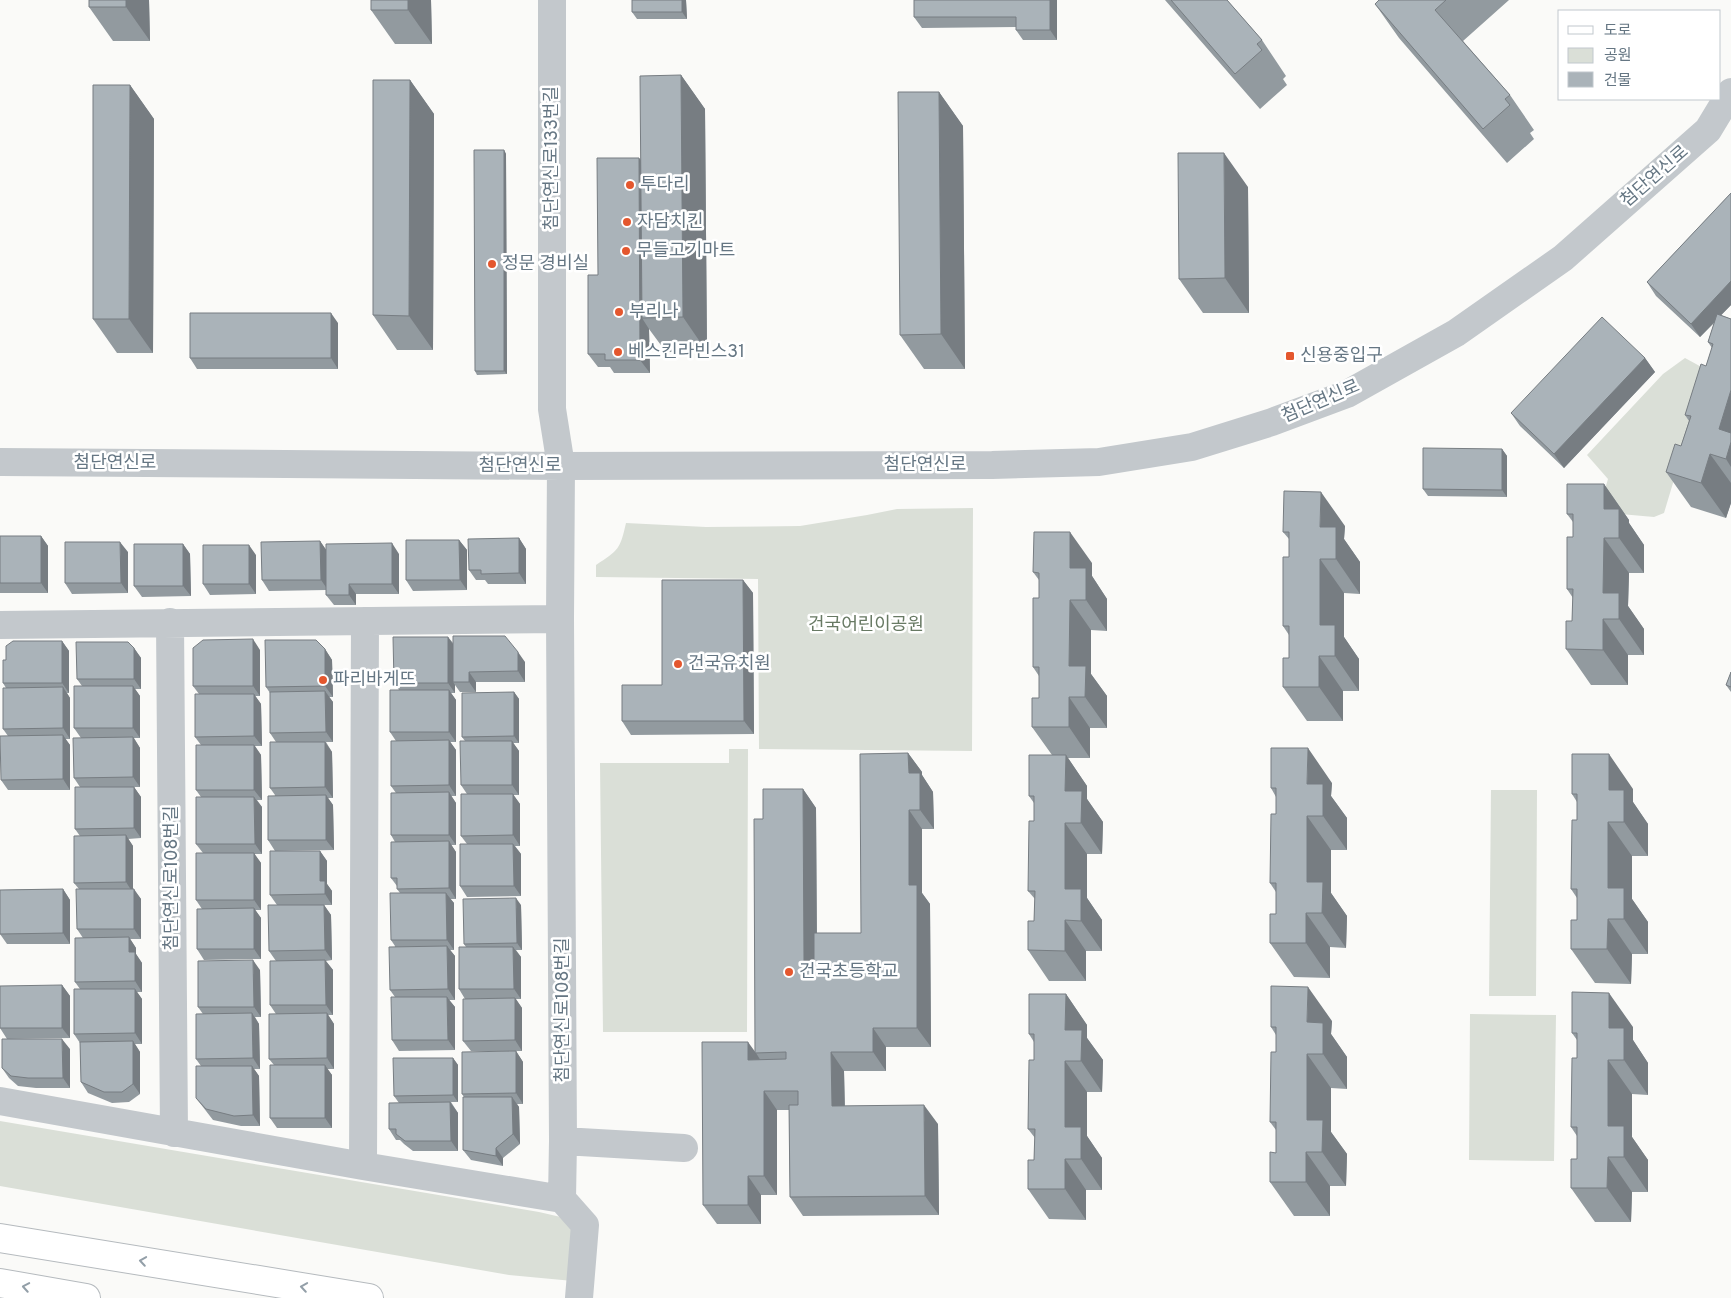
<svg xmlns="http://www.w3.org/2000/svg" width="1731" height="1298" viewBox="0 0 1731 1298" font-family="Overpass,'Noto Sans KR',sans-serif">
<rect width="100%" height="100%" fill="#fafaf8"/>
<path fill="#dadfd7" d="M1685 358 1707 370 1664 513 1654 517 1609 513 1600 506 1608 479 1587 455 1663 374Z
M973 508 972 751 759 749 758 579 596 577V565C619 550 620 549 626 523L706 527 800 526 867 515 897 509Z
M729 749H748L747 1032H603L600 763H729Z
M1491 790H1537L1536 996H1489Z
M1470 1014 1556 1015 1554 1161 1469 1160Z
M0 1121 539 1212 565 1218 574 1234 573 1281 509 1275 0 1186Z"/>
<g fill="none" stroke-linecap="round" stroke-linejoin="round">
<g stroke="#b5babe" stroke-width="30">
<path id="major" d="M0 1238 369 1298
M0 1283 86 1298"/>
</g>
<path stroke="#c3c8cc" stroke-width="28" d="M552 0V409L561 466 560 619 563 1141 562 1199
M0 462 561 466 992 465 1099 462 1192 447 1272 422 1347 394 1456 333 1563 258 1708 130 1731 92
M170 622 174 1133
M0 625 560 619
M0 1101 363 1166 562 1199
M563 1141 684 1148
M363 1166 365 621
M562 1199 585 1225 579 1298"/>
<use href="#major" stroke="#fff" stroke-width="28"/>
</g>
<path fill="#929a9f" d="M149 0 150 41H113L89 7Z
M371 0H431L432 44H395L371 10Z
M632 0H686L687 19H637L632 12Z
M914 0H1057V40H1023L1016 30V27L922 28 914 17Z
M1165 0H1227L1262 40 1286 76 1283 79 1287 85 1260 109Z
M1379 0H1509L1463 41 1510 95 1534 130 1530 133 1534 139 1507 163 1399 38 1375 4Z
M681 75 705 109 707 352H666L649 329 650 373H614L610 367H598L588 354 598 275 639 158 640 160Z
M410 80 434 114 433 350H397L373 315Z
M130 85 154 119 153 353H117L93 319Z
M939 92 963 126 965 369H924L900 335Z
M504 150 506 154 507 374 477 375 475 371Z
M1248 187 1249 313H1203L1179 279Z
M1731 193V305L1721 315 1731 319V503L1726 518 1691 507 1666 472 1681 446 1689 421 1685 415 1706 366 1712 348 1708 342 1714 323 1700 337 1656 296 1647 282Z
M338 323V369H197L190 358Z
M1645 358 1655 372 1564 468 1520 426 1511 413Z
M1502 449 1507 456V497L1428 496 1423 489Z
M1604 484 1629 520V523L1644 545V573H1629L1628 606 1644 629V655H1628V685H1591L1566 649 1572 621 1573 598 1567 589 1573 537V522L1567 514Z
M1345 526 1344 539 1360 562V594L1344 593V637L1359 659V691H1343V721H1307L1283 687 1289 658V635L1283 626 1289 557V539L1283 532Z
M0 536H41L48 546V593H0Z
M519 538 526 549V584H488L485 580H476L469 570Z
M459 540 467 550V590L413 591 406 580Z
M320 541 326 550 399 554V594H356V605H334L326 595V590L269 591 262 580Z
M183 544 190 554 191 596 142 597 134 586Z
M128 552V593L72 594 65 583Z
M256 555V594L210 595 203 584Z
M1092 563V576L1107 599V631L1091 630V674L1107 696V728H1090V758H1068L1087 786V799L1103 822 1102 854H1087V898L1102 920V951H1086V981H1049L1028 950 1034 921 1035 899 1028 891 1034 821V803L1029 796 1052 755 1032 727 1039 698V676L1033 667 1039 598V580L1033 572Z
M743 580 753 593 754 734 631 735 622 721 662 685Z
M448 637 453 643 525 662V682H476V692H460L455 685V693H451L456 700V742H450L456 750V796H451L456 803V845H451L456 852V899H450L454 903V950H450L455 956V1000H449L455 1007V1050L399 1051 392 1040 395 997 390 990 395 946 391 940 400 893 397 889V886L391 878 395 842 391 835 396 793 391 786 396 741 390 732 399 690 394 683Z
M62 641 69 651V693H67L70 698V739H65L70 745V790H8L1 780 8 736 3 729 6 688 3 683 6 660Z
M134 648 141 658V689H135L140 696V738H134L140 748V787H134L141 797V838L128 839 133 846V889L141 899V939H130L136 948V954L142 963V992H137L142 999V1044H135L140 1052V1094L129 1102 112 1103 88 1093 81 1082 80 1043 74 1034 80 989 75 982 83 938 77 929 79 889 74 883 80 836 75 829 80 787 74 778 81 738 74 728 82 686 77 679Z
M325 649 332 660 333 697H329L333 702V742H326L332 752 333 798H328L333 805 334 850 275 851 268 840 275 795 270 788 276 742 270 733V693L266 687Z
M260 650V696H255L261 704 262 746H255L261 755 262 800H257L262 807V854H254L261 863V910H255L261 918V959L204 960 197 949 202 909 196 900 203 853 196 844 201 797 196 790 201 745 195 737 199 694 193 686Z
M1731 672V692L1726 685Z
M514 692 519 699V743H513L519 751V795H513L520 804V846H515L521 854V896L467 897 460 886 467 844 461 836 467 794 461 785 465 741 462 737Z
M908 753 922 772V775L933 792 934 829H922V893L930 904 931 1047H886V1071H844L845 1106 938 1124 939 1215 803 1216 790 1197 789 1110H777V1195H761V1224H717L703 1205 755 1052 763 819 803 789 816 808 817 933H861Z
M1332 783 1331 796 1347 818V850H1331V893L1347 916 1346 948 1330 947V978L1294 977 1270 943 1276 914V892L1270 883 1276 814V797L1271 788Z
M1633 789V802L1648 824V856H1632V899L1648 922V954H1632L1631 984 1595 983 1571 949 1577 920V898L1571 889 1577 820V802L1572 794Z
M320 851 327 861V884L332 891V905H324L331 915 332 960 326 961 333 970V1015H328L334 1024V1069H327L332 1075V1128H277L270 1118 274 1065 269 1059 276 1014 270 1005 276 961 269 951 277 905 270 895Z
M63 889 70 900V944H7L0 934V890Z
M521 905 522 950H516L521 957V999H516L522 1008V1051H471L463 1041 465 999 459 989 466 947 464 944Z
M260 970 261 1017H255L259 1024 260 1069H254L259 1076 260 1126H241L213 1120 196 1098 201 1066 196 1059 203 1014 198 1007Z
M62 985 70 996V1038L7 1039 0 1028Z
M1066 994 1087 1025V1038L1103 1060 1102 1092H1087V1136L1102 1158V1190H1086V1220L1049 1219 1028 1189 1034 1160 1035 1138 1028 1129 1034 1060V1042L1029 1034Z
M1332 1021 1331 1034 1347 1057V1089L1331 1088V1132L1347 1154 1346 1186H1330V1216H1294L1270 1182 1276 1153V1130L1270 1122 1276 1052V1035L1271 1027Z
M1633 1027V1040L1648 1063V1095L1632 1094V1137L1648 1160V1192H1632L1631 1222H1595L1571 1188 1577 1159V1136L1571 1127 1577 1058V1040L1572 1033Z
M70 1049V1088H36L18 1086 9 1078 2 1068Z
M516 1051 523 1062V1104H517L519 1107 520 1144 503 1158V1166L471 1160 463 1150 464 1097 462 1094Z
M453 1058 458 1065V1102H451L458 1113V1151H413L404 1144 400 1140H396L389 1129 399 1103 394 1096Z"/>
<path fill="#777d82" d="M126 0H149L150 41 126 7Z
M408 0H431L432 44 408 10Z
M682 0H686L687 19 682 12Z
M1050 0H1057V40L1050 30Z
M681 75 705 109 707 352 683 317Z
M410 80 434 114 433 350 409 316Z
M130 85 154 119 153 353 129 319Z
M939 92 963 126 965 369 941 334Z
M504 150 506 154 507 374 504 371Z
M1224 153 1248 187 1249 313 1225 278Z
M639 158 648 171 642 318 649 329 650 373 640 360Z
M1731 281V305L1700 337 1691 324Z
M331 313 338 323V369L331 358Z
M1645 358 1655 372 1564 468 1554 454Z
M1731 390V467L1726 459 1719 429Z
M1502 449 1507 456V497L1502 490Z
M1710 454 1731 483V503L1726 518 1701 483Z
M1604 484 1629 520V523L1644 545V573L1619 538 1604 509Z
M1321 492 1345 526 1344 539 1360 562V594L1336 559 1320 527Z
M1070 532 1092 563V576L1107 599V631L1086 600 1070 568Z
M41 536 48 546V593L41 583Z
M519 538 526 549V584L519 573Z
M1604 538 1629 573 1628 606 1644 629V655L1619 619 1603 593Z
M459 540 467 550V590L460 580Z
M320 541 327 551 328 590 321 580Z
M120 542 128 552V593L121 583Z
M392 543 399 554V594L392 584Z
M183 544 190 554 191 596 183 586Z
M249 545 256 555V594L249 584Z
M1320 559 1344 593V637L1359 659V691L1335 656 1320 625Z
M743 580 753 593 754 734 744 721Z
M349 584 356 594V605L349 595Z
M1070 600 1091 630V674L1107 696V728L1085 697 1069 666Z
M1603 619 1628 655V685L1603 650Z
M448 637 455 647 453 682 455 685V693L448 683Z
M253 639 260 650V696L253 686Z
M62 641 69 651V693L62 683Z
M134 648 141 658V689L134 679Z
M325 649 332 660 333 697 325 686Z
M518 652 525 662V682L518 671Z
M1319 656 1343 691V721L1319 687Z
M469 672 476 682V692L469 682Z
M133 686 140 696V738L133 728Z
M63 687 70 698V739L63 728Z
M449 690 456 700V742L449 732Z
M325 691 333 702V742L326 732Z
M514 692 519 699V743L514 736Z
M254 694 261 704 262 746 254 736Z
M1069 697 1090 728V758L1069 727Z
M63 735 70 745V790L63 779Z
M133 737 140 748V787L133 777Z
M449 740 456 750V796L449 785Z
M512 741 519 751V795L512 785Z
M325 742 332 752 333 798 325 787Z
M254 745 261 755 262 800 254 790Z
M1308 748 1332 783 1331 796 1347 818V850L1323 816 1307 784Z
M908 753 922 772V775L933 792 934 829 920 810 909 773Z
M1609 754 1633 789V802L1648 824V856L1624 822 1609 790Z
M1066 755 1087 786V799L1103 822 1102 854 1081 823 1065 791Z
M134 787 141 797V838L134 828Z
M803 789 816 808 817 980 804 961Z
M449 792 456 803V845L449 835Z
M513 794 520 804V846L513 835Z
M326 795 333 805 334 850 326 840Z
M254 797 262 807V854L255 844Z
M909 810 922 829V893L930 904 931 1047 917 1028 909 885Z
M1307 816 1331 850V893L1347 916 1346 948 1322 913 1307 882Z
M1608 822 1632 856V899L1648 922V954L1624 919 1608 888Z
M1065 823 1087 854V898L1102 920V951L1081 921 1065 889Z
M126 835 133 846V893L126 882Z
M449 841 456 852V899L449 888Z
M513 844 521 854V896L514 886Z
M320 851 327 861V884L332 891V905L325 894 320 881Z
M254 853 261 863V910L254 900Z
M63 889 70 900V944L63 933Z
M134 889 141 899V939L134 929Z
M446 893 454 903V950L447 940Z
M516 898 521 905 522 950 517 943Z
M324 905 331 915 332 960 325 950Z
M254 908 261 918V959L254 949Z
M1306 913 1330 947V978L1306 943Z
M1608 919 1632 954 1631 984 1607 949Z
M1065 920 1086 951V981L1065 951Z
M129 937 136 948V954L142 963V992L135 981 129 952Z
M447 946 455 956V1000L448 989Z
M513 947 521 957V999L514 989Z
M253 960 260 970 261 1017 254 1007Z
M325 960 333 970V1015L326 1005Z
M62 985 70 996V1038L62 1028Z
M1308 987 1332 1021 1331 1034 1347 1057V1089L1323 1054 1307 1022Z
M135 989 142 999V1044L135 1033Z
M1609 993 1633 1027V1040L1648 1063V1095L1624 1060 1609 1028Z
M1066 994 1087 1025V1038L1103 1060 1102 1092 1081 1061 1065 1030Z
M447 997 455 1007V1050L448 1040Z
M515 998 522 1008V1051L515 1040Z
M252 1013 259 1024 260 1069 253 1058Z
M327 1013 334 1024V1069L327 1058Z
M873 1028 886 1047V1071L873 1052Z
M62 1039 70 1049V1088L63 1078Z
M133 1041 140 1052V1094L133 1084Z
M748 1042 756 1053 761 1061 748 1060Z
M516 1051 523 1062V1104L516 1093Z
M831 1052 844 1071 845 1125 832 1106Z
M1307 1054 1331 1088V1132L1347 1154 1346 1186 1322 1152 1307 1120Z
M453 1058 458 1065V1102L453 1095Z
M1608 1060 1632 1094V1137L1648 1160V1192L1624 1157 1608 1126Z
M1065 1061 1087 1092V1136L1102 1158V1190L1081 1159 1065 1127Z
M325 1065 332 1075V1128L325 1118Z
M252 1066 259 1076 260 1126 253 1115Z
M764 1091 777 1110V1195L764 1176Z
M512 1097 519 1107 520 1144 513 1134Z
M450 1102 458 1113V1151L451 1141Z
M924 1105 938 1124 939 1215 925 1196Z
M496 1148 503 1158V1166L496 1156Z
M1306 1152 1330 1186V1216L1306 1182Z
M1608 1157 1632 1192 1631 1222 1607 1188Z
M1065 1159 1086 1190V1220L1065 1189Z
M748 1176 761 1195V1224L748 1205Z"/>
<path fill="#aab3b9" stroke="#777d82" d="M89 0H126V7H89Z
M371 0H408V10H371Z
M632 0H682V12H632Z
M914 0H1050V30H1016V17H914Z
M1171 0H1227L1262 40 1257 44 1262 50 1235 74Z
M1379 0H1446L1435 10 1510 95 1505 99 1510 105 1483 129 1375 4Z
M681 75 683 317 642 318 640 76Z
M373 80H410L409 316 373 315Z
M93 85H130L129 319H93Z
M898 92H939L941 334 900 335Z
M474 150H504V371H475Z
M1178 153H1224L1225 278 1179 279Z
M597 158H639L640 360H605V354H588V275H598Z
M1731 193V281L1691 324 1647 282Z
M190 313H331V358H190Z
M1717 314 1731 319V390L1719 429 1731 433V442L1726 459 1710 454 1701 483 1666 472 1675 444 1681 446 1691 416 1685 415 1701 364 1706 366 1713 344 1708 342Z
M1602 317 1645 358 1554 454 1511 413Z
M1423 448 1502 449V490L1423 489Z
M1567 484H1604V509H1619V538H1604L1603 593H1619V619H1603V650L1566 649V621H1572L1573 589H1567V537H1573V514H1567Z
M1284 491 1321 492 1320 527H1336V559H1320V625H1335V656H1319V687H1283V658H1289V626H1283V557H1289V532H1283Z
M1034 532H1070V568H1086V600H1070L1069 666H1086L1085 697H1069V727H1032V698H1039V667H1033V598H1039V573L1033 572Z
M0 536H41V583H0Z
M519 538V573L481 574V570H469L468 539Z
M406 540H459L460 580H406Z
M320 541 321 580H262L261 542Z
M65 542H120L121 583H65Z
M392 543V584H349V595H326V544Z
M134 544H183V586H134Z
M203 545H249V584H203Z
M662 580H743L744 721H622V685H662Z
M453 636H505L518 652V671L469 672V682H453Z
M393 637H448V683H394Z
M253 639V686H193V648L203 640Z
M265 640H316L325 649V686L266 687Z
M13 641H62V683H3V660H6V646Z
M76 642H128L134 648V679H77Z
M1731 672V687L1726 685Z
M74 686H133V728H74Z
M63 687V728L3 729V688Z
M390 690H449V732H390Z
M325 691 326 732 270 733V692Z
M514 692V736L462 737V693Z
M195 694H254V736L195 737Z
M63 735V779L1 780 0 736Z
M133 737V777L74 778 73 738Z
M449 740V785L391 786V741Z
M460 741H512V785H461Z
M270 742H325V787L270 788Z
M196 745H254V790H196Z
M1271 748H1308L1307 784H1323V816H1307V882H1323L1322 913H1306V943H1270V914H1276V883H1270L1271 814H1276V788H1271Z
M908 753 909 773H920V810H909V885H917V1028H873V1052H831L832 1106 924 1105 925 1196 790 1197 789 1105H798V1091H764V1176H748V1205H703L702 1042H748V1060L786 1059V1052L755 1053 754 819H763V789H803L804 961H814V933H861L860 754Z
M1572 754H1609V790H1624V822H1608V888H1624V919H1608L1607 949H1571V920H1577V889H1571L1572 820H1577V794H1572Z
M1029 755H1066L1065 791H1082L1081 823H1065V889H1081V921L1065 920V951L1028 950V921H1034L1035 891H1028L1029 821H1034V796H1029Z
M75 787H134V828L75 829Z
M449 792V835H391V793Z
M461 794H513V835L461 836Z
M326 795V840H268V796Z
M196 797H254L255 844H196Z
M126 835V882L74 883V836Z
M449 841V888L397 889V878H391V842Z
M460 844H513L514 886H460Z
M270 851H320V881H325V894L270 895Z
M196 853H254V900H196Z
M63 889V933L0 934V890Z
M76 889H134V929H77Z
M390 893H446L447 940H391Z
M516 898 517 943 464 944 463 899Z
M268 905H324L325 950 269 951Z
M254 908V949H197V909Z
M129 937V952H135V981L75 982V938Z
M447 946 448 989 390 990 389 947Z
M459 947H513L514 989H459Z
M253 960 254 1007H198V961Z
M325 960 326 1005H270V961Z
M62 985V1028H0V986Z
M1271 986 1308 987 1307 1022 1323 1023V1054H1307V1120H1323L1322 1152H1306V1182H1270V1152L1276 1153V1122H1270L1271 1052H1276V1027H1271Z
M74 989H135V1033L74 1034Z
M1572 992 1609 993V1028H1624V1060H1608V1126H1624V1157H1608L1607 1188H1571V1159H1577V1127H1571L1572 1058H1577V1033H1572Z
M1029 994H1066L1065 1030H1082L1081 1061H1065V1127H1081V1159H1065V1189H1028V1160H1034L1035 1129H1028L1029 1060H1034V1034H1029Z
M391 997H447L448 1040H392Z
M515 998V1040L463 1041V999Z
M252 1013 253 1058 196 1059V1014Z
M327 1013V1058L269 1059V1014Z
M2 1039H62L63 1078H28L11 1076 2 1068Z
M133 1041V1084L122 1092H104L81 1082 80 1042Z
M516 1051V1093L462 1094V1052Z
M393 1058H453V1095L394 1096Z
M270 1065H325V1118H270Z
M196 1066H252L253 1115 234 1116 206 1109 196 1098Z
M463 1097H512L513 1134 496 1148V1156L463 1150Z
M450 1102 451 1141H405L396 1134V1129H389V1103Z"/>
<defs><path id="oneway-chevron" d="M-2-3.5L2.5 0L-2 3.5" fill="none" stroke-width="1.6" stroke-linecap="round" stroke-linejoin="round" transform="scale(1.25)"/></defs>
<g stroke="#939fa8">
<use href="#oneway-chevron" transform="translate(143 1261) rotate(-171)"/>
<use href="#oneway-chevron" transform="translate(26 1287) rotate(-170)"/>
<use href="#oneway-chevron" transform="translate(304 1287) rotate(-171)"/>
</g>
<g fill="#e4572e" stroke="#fff" stroke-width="2">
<circle cx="630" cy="185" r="5"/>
<circle cx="627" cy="222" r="5"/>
<circle cx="626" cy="251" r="5"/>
<circle cx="492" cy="264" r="5"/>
<circle cx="619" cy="312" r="5"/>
<circle cx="618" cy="352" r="5"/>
<rect x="1285" y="351" width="10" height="10" rx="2.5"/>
<circle cx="678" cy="664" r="5"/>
<circle cx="323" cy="680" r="5"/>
<circle cx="789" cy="972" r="5"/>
</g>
<g text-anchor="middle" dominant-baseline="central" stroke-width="5" stroke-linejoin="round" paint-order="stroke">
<g font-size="18" fill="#657683" stroke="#fff">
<text transform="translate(552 158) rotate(-90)">첨단연신로133번길</text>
<text transform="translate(1655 177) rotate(-41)">첨단연신로</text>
<text transform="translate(1321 402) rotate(-23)">첨단연신로</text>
<text x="115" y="463">첨단연신로</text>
<text x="925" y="465">첨단연신로</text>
<text x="520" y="466">첨단연신로</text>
<text transform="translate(172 878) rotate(-90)">첨단연신로108번길</text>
<text transform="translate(563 1010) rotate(-90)">첨단연신로108번길</text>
</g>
<g font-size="18" fill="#657683" stroke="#fff" text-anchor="start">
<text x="640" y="185">투다리</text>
<text x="637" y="222">자담치킨</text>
<text x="636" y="251">무들고기마트</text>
<text x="502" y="264">정문 경비실</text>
<text x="629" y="312">부리나</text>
<text x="628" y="352">베스킨라빈스31</text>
<text x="1300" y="356">신용중입구</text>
<text x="688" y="664">건국유치원</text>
<text x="333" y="680">파리바게뜨</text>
<text x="799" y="972">건국초등학교</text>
</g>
<g font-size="18" fill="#687a64" stroke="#fff">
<text x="866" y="625">건국어린이공원</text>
</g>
</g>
<rect x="1558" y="10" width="162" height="90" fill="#ffffff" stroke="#c1c8cd"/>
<rect x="1568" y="26" width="25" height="8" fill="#ffffff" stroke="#c1c8cd"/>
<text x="1604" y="35" font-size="15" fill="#657683">도로</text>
<rect x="1568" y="48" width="25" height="15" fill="#dadfd7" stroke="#c1c8cd"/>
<text x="1604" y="60" font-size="15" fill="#657683">공원</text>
<rect x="1568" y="72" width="25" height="15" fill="#aab3b9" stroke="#c1c8cd"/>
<text x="1604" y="85" font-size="15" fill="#657683">건물</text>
</svg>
